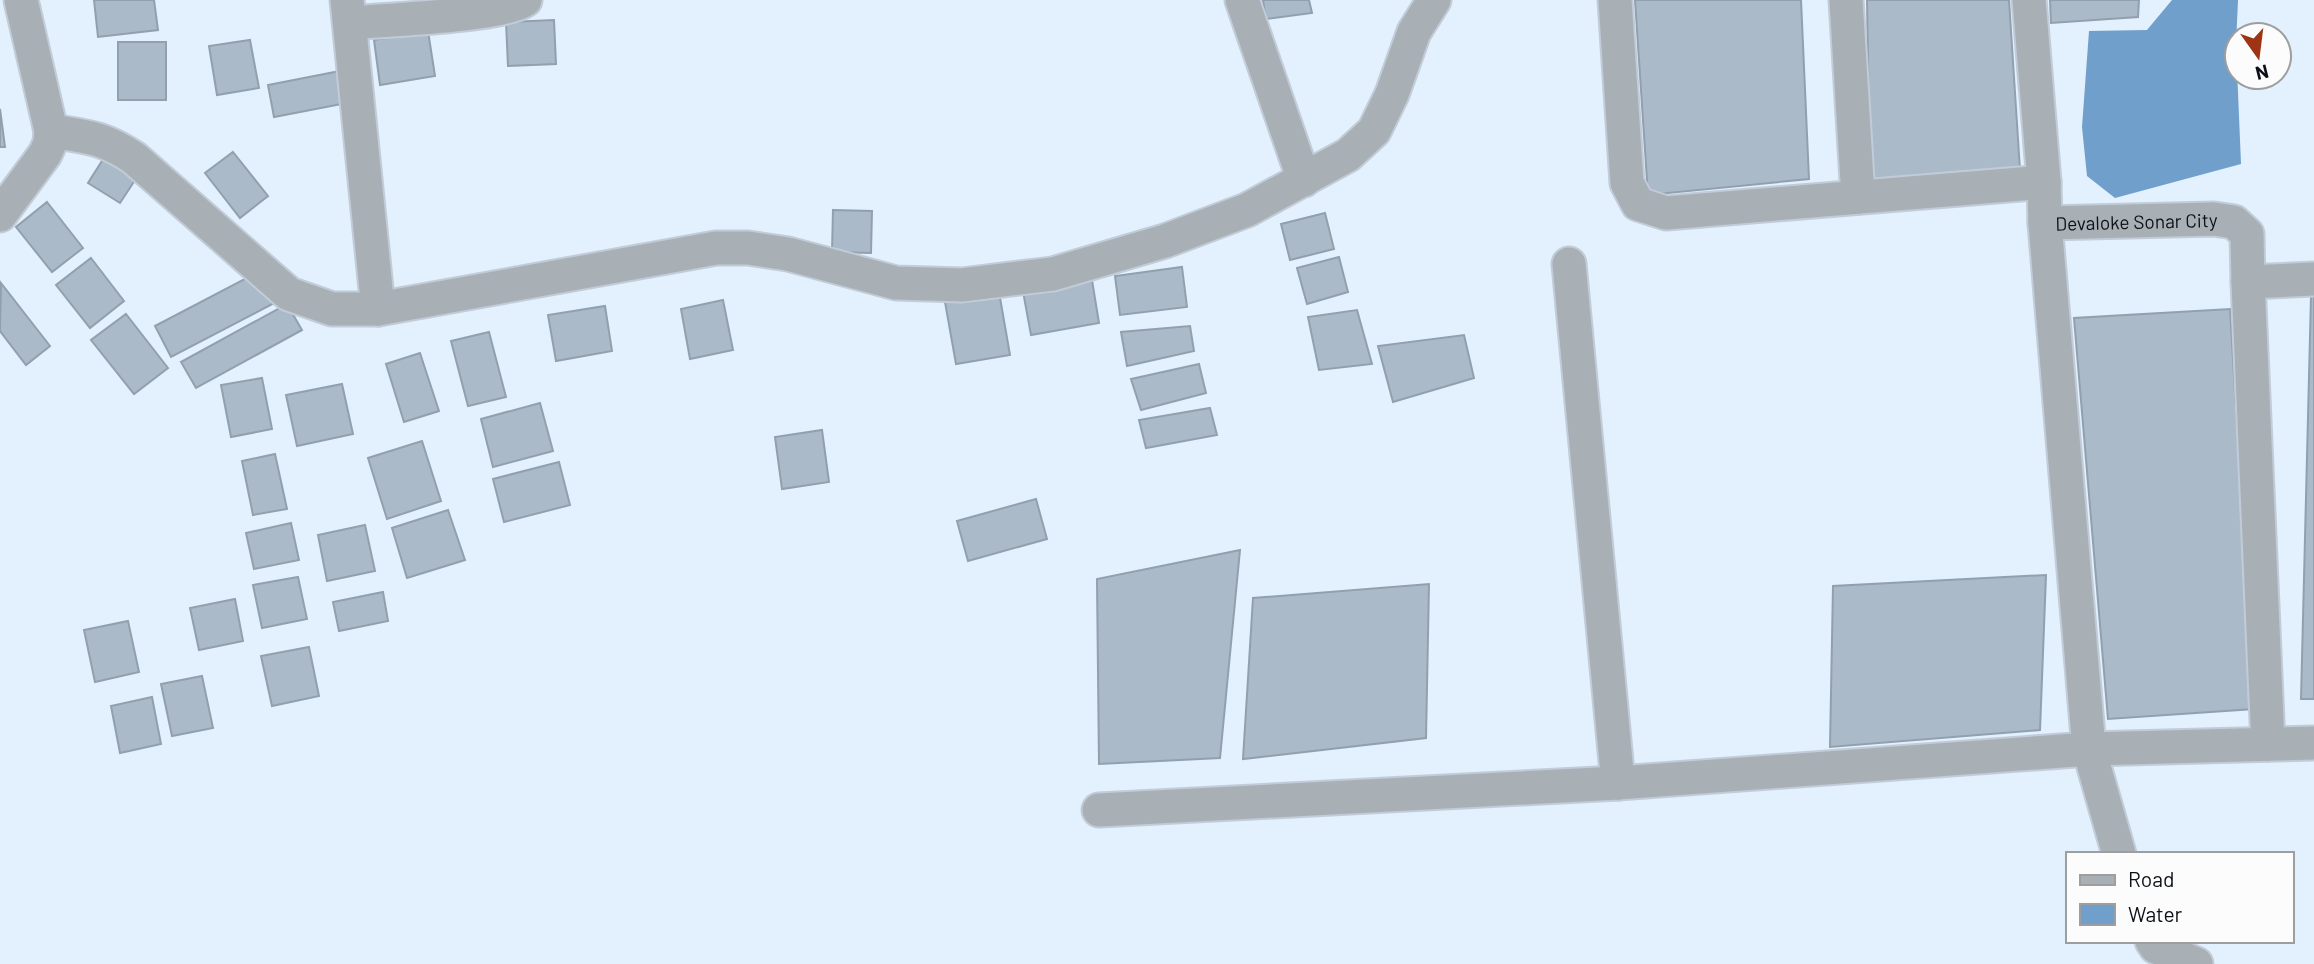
<svg xmlns="http://www.w3.org/2000/svg" width="2314" height="964" viewBox="0 0 2314 964" font-family="Barlow,sans-serif">
<rect width="100%" height="100%" fill="#e3f0fd"/>
<path fill="#6f9fca" d="M2172 0H2238L2236 45 2241 164 2115 198 2087 176 2082 127 2089 31 2147 30Z"/>
<path fill="#aabac9" stroke="#91a0af" stroke-width="2" d="M94 0H154L158 30 98 37Z
M1263 0H1309L1312 13 1266 19Z
M1635 0H1801L1809 179 1648 195Z
M1867 0H2009L2020 170 1870 182Z
M2050 0H2139L2138 17 2051 23Z
M554 20 556 64 508 66 506 22Z
M428 31 435 76 380 85 374 40Z
M250 40 259 88 217 95 209 46Z
M118 42H166V100H118Z
M345 70 352 102 274 117 268 85Z
M0 109 5 147H0Z
M109 150 141 171 120 203 88 183Z
M233 152 268 196 240 218 205 173Z
M47 202 83 248 52 272 16 227Z
M833 210 872 211 871 253 832 252Z
M1325 213 1334 249 1290 260 1281 224Z
M1339 257 1348 292 1307 304 1297 268Z
M91 258 124 301 90 328 56 285Z
M1182 267 1187 307 1120 315 1115 276Z
M262 270 278 301 171 357 155 326Z
M1091 274 1099 323 1031 335 1022 286Z
M1 283 50 346 26 365 0 331Z
M999 292 1010 355 956 364 945 302Z
M2311 296 2314 297V699H2301Z
M723 300 733 350 690 359 681 309Z
M287 304 302 330 196 388 181 362Z
M605 306 612 351 556 361 548 315Z
M2230 309 2254 709 2108 719 2074 318Z
M1357 310 1372 364 1319 370 1308 317Z
M126 314 168 368 134 394 91 340Z
M1190 326 1194 351 1127 366 1121 332Z
M489 332 506 397 468 406 451 341Z
M1464 335 1474 378 1393 402 1378 346Z
M420 353 439 411 404 422 386 364Z
M1199 364 1206 393 1141 410 1131 379Z
M262 378 272 429 231 437 221 385Z
M342 384 353 434 297 446 286 395Z
M540 403 553 451 493 467 481 419Z
M1210 408 1217 435 1146 448 1139 420Z
M822 430 829 482 782 489 775 437Z
M422 441 441 501 387 519 368 458Z
M275 454 287 509 253 515 242 461Z
M559 462 570 505 504 522 493 479Z
M1036 499 1047 539 968 561 957 521Z
M448 510 465 560 407 578 392 528Z
M291 523 299 560 254 569 246 533Z
M365 525 375 571 327 581 318 535Z
M1240 550 1220 758 1099 764 1097 579Z
M2046 575 2040 730 1830 747 1833 586Z
M298 577 307 619 262 628 253 585Z
M1429 584 1426 738 1243 759 1253 598Z
M383 592 388 621 339 631 333 602Z
M235 599 243 641 199 650 190 608Z
M128 621 139 672 95 682 84 630Z
M309 647 319 696 272 706 261 656Z
M202 676 213 728 172 736 161 684Z
M152 697 161 744 120 753 111 706Z"/>
<g fill="none" stroke-linecap="round" stroke-linejoin="round">
<g stroke="#c1ccd8" stroke-width="37">
<g id="street">
<path d="M21 0 51 131"/>
<path d="M347 0 378 309"/>
<path d="M1242 0 1304 180"/>
<path d="M1615 0 1627 183 1638 204 1666 213 2044 182"/>
<path d="M1846 0 1858 197"/>
<path id="s1" d="M2029 0 2044 182 2045 223 2214 219 2234 222 2247 234 2248 282 2314 279"/>
<path d="M350 23C384 20 503 16 525 0"/>
<path d="M0 215 45 154 50 143 51 131C88 137 102 137 134 158L289 294 332 309H378L716 248H748L788 254 896 283 962 285 1053 274 1165 241 1247 210 1348 155 1374 131 1392 94 1414 32 1434 0"/>
<path d="M1569 264 1618 783"/>
<path d="M2248 282 2268 744"/>
<path d="M1099 810 1618 783 2089 749 2045 223"/>
<path d="M2119 854 2089 749 2314 743"/>
<path d="M2152 941 2156 947 2196 964"/>
</g>
</g>
<use href="#street" stroke="#a8afb5" stroke-width="33"/>
</g>
<g text-anchor="middle" dominant-baseline="central" stroke-width="5" stroke-linejoin="round" paint-order="stroke">
<g font-size="19" fill="#0c1117" stroke="#fcfcfc">
<text stroke="none"><textPath href="#s1" startOffset="315">Devaloke Sonar City</textPath></text>
</g>
</g>
<rect x="2066" y="852" width="228" height="91" fill="#fcfcfc" stroke="#9c9ea0" stroke-width="2"/>
<rect x="2080" y="875" width="35" height="10" fill="#a8afb5" stroke="#9c9ea0" stroke-width="2"/>
<text x="2128" y="887" font-size="21" fill="#0c1117">Road</text>
<rect x="2080" y="904" width="35" height="21" fill="#6f9fca" stroke="#9c9ea0" stroke-width="2"/>
<text x="2128" y="922" font-size="21" fill="#0c1117">Water</text>
<g transform="translate(2258 56) rotate(166)"><circle r="33" fill="#fcfcfc" stroke="#9c9ea0" stroke-width="2"/>
<path d="M0-5L12 26L0 18L-12 26Z" fill="#9c3415"/>
<text y="-10" font-size="19" font-weight="bold" text-anchor="middle" fill="#0c1117">N</text>
</g>
</svg>
